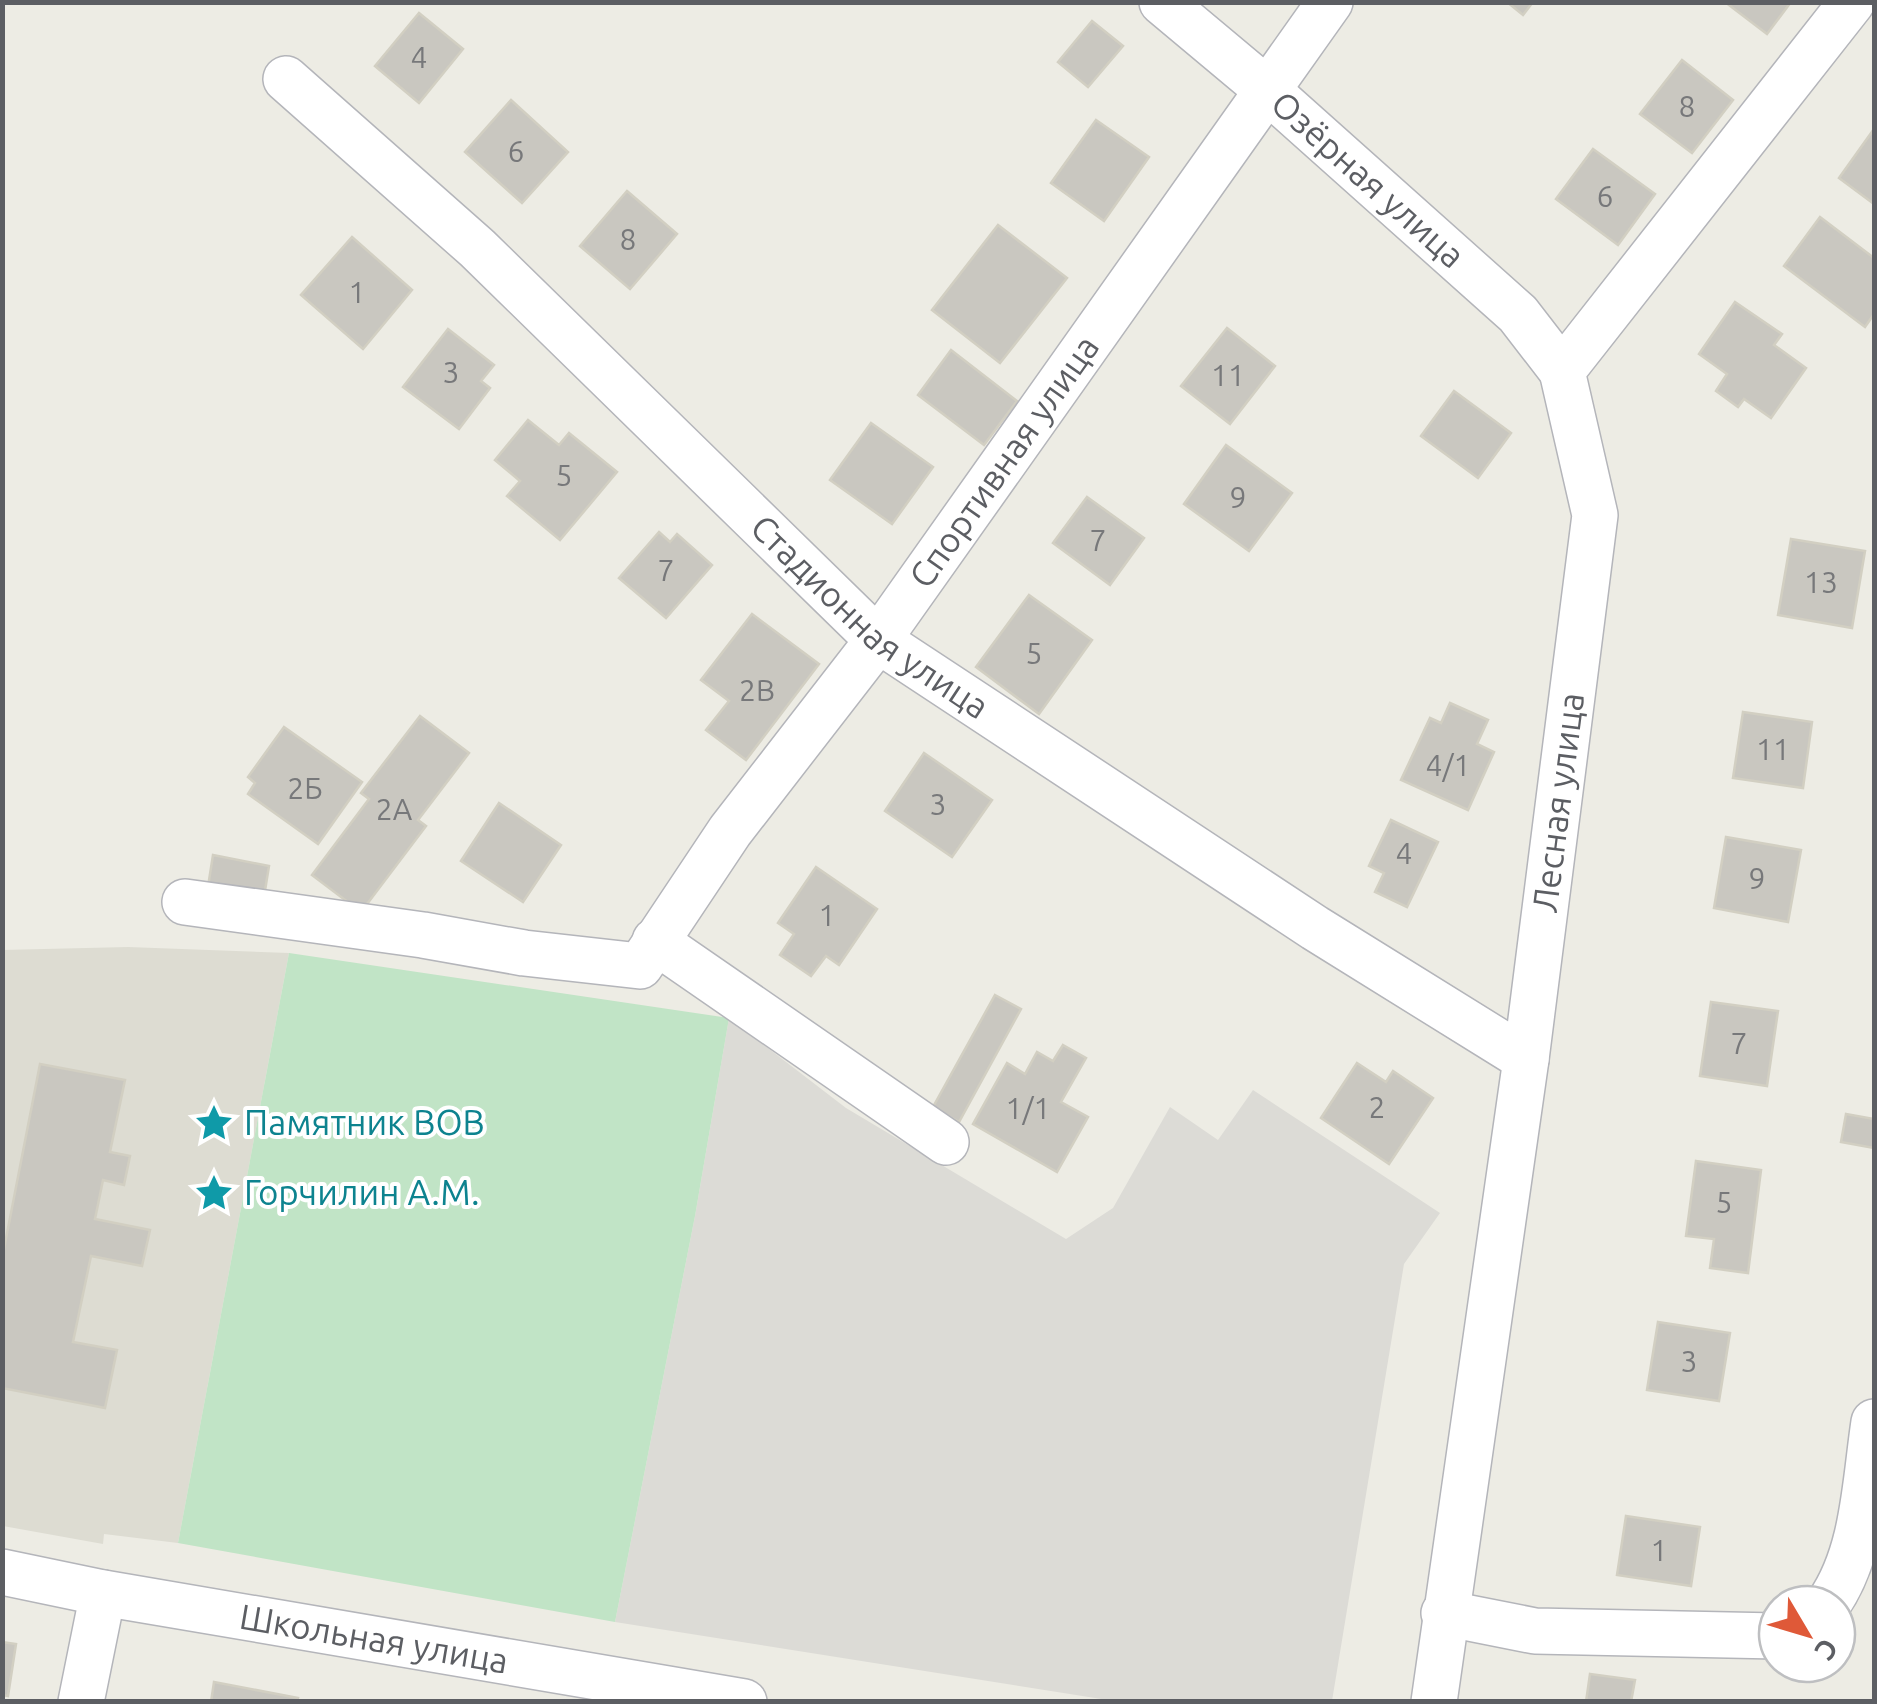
<svg xmlns="http://www.w3.org/2000/svg" width="1877" height="1704" viewBox="0 0 1877 1704" font-family="Ubuntu,sans-serif">
<style>
.industrial{fill:#dcdbd6}
.education{fill:#dddcd2}
.green{fill:#c1e4c6}
.building{fill:#c9c7c0;stroke:#d2cfc2;stroke-width:2.5}
.lines{fill:none;stroke-linecap:round;stroke-linejoin:round}
.minor-casing{stroke:#b4b5ba;stroke-width:48}
.minor{stroke:#fff;stroke-width:45}
.labels{text-anchor:middle;stroke-width:8;stroke-linejoin:round;paint-order:stroke}
.number-label{font-size:30px;fill:#77787a}
.street-label{font-size:35px;fill:#5c5e63;stroke:#fff}
.culture-label{font-size:35px;fill:#0d838f;stroke:#fff;text-anchor:start}
</style>
<rect width="100%" height="100%" fill="#edece4"/>
<path class="industrial" d="M729 1018 846 1108 1066 1239 1113 1208 1170 1107 1218 1140 1253 1090 1440 1213 1404 1264 1332 1701H1114L615 1622 695 1216Z"/>
<path class="education" d="M128 947 289 953 178 1543 104 1534 103 1544 3 1526 2 950Z"/>
<path class="green" d="M289 953 729 1018 695 1216 615 1622 178 1543Z"/>
<g class="building">
<path d="M1507 2H1533L1523 15Z"/>
<path d="M1725 2H1791L1767 34Z"/>
<path d="M419 13 463 49 419 103 375 66Z"/>
<path d="M1092 21 1123 46 1088 87 1058 62Z"/>
<path d="M1682 60 1733 100 1692 153 1640 114Z"/>
<path d="M511 100 568 152 522 203 465 152Z"/>
<path d="M1096 120 1149 157 1104 221 1051 183Z"/>
<path d="M1874 129V204L1839 178Z"/>
<path d="M1593 149 1655 194 1618 245 1556 199Z"/>
<path d="M627 191 677 234 630 289 580 246Z"/>
<path d="M1820 217 1874 258V314L1865 327 1784 266Z"/>
<path d="M998 225 1067 278 1000 363 932 310Z"/>
<path d="M352 237 412 290 363 349 301 295Z"/>
<path d="M1735 302 1782 334 1774 345 1806 368 1771 418 1744 399 1738 407 1716 391 1727 374 1699 354Z"/>
<path d="M1227 328 1275 366 1230 424 1181 386Z"/>
<path d="M448 329 494 365 481 381 490 388 459 429 403 387Z"/>
<path d="M951 350 1017 401 984 445 918 395Z"/>
<path d="M1454 391 1511 433 1478 478 1421 436Z"/>
<path d="M528 420 559 445 569 433 617 472 560 540 507 496 520 481 495 460Z"/>
<path d="M871 423 933 467 892 524 830 480Z"/>
<path d="M1226 445 1292 493 1249 551 1184 504Z"/>
<path d="M1087 497 1144 538 1110 585 1053 543Z"/>
<path d="M659 532 670 542 677 534 712 565 666 618 619 578Z"/>
<path d="M1791 539 1865 551 1852 628 1778 615Z"/>
<path d="M1029 595 1092 640 1039 714 976 667Z"/>
<path d="M752 614 819 664 746 760 706 730 729 701 701 680Z"/>
<path d="M1450 703 1488 720 1477 744 1494 752 1468 810 1401 780 1430 718 1441 723Z"/>
<path d="M1743 712 1812 722 1803 788 1733 778Z"/>
<path d="M420 716 469 753 418 820 426 826 361 912 312 875 369 799 361 793Z"/>
<path d="M284 727 362 782 318 844 248 794 255 783 248 777Z"/>
<path d="M924 753 992 800 952 857 885 811Z"/>
<path d="M499 803 561 845 523 902 461 861Z"/>
<path d="M1391 820 1438 842 1407 907 1375 892 1384 873 1369 866Z"/>
<path d="M1726 837 1801 850 1788 922 1714 908Z"/>
<path d="M213 855 269 866 263 903 207 893Z"/>
<path d="M816 867 877 909 839 965 826 956 811 976 780 955 794 934 778 923Z"/>
<path d="M995 995 1021 1009 959 1122 933 1107Z"/>
<path d="M1711 1002 1778 1011 1767 1086 1700 1076Z"/>
<path d="M1063 1045 1086 1058 1061 1102 1088 1117 1057 1172 973 1124 1007 1063 1025 1074 1037 1052 1053 1061Z"/>
<path d="M1357 1063 1386 1082 1393 1071 1433 1098 1389 1164 1321 1118Z"/>
<path d="M40 1064 125 1080 110 1152 130 1156 124 1185 103 1180 95 1219 150 1230 142 1266 91 1256 73 1342 117 1350 105 1408 2 1388V1259Z"/>
<path d="M1846 1114 1874 1119V1148L1841 1142Z"/>
<path d="M1696 1161 1761 1170 1748 1273 1710 1268 1714 1239 1686 1236Z"/>
<path d="M1658 1322 1730 1333 1719 1401 1647 1390Z"/>
<path d="M1626 1516 1700 1527 1691 1586 1617 1575Z"/>
<path d="M2 1642 16 1644 8 1696 2 1695Z"/>
<path d="M1590 1674 1635 1680 1631 1702H1586Z"/>
<path d="M214 1682 298 1698 297 1702H211Z"/>
</g>
<g class="lines">
<g class="minor-casing">
<g id="minor">
<path id="s1" d="M1162 2 1266 89 1518 314 1562 371"/>
<path id="s2" d="M286 79 477 248 878 640 1315 928 1526 1059"/>
<path id="s3" d="M185 902 423 935 524 953 640 966 730 831 878 640 1330 2"/>
<path d="M655 941 946 1142"/>
<path id="s4" d="M2 1572 103 1593 744 1702"/>
<path d="M1828 1604C1864 1553 1865 1482 1874 1422"/>
<path d="M1444 1613 1535 1631 1777 1636"/>
<path d="M81 1702 103 1593"/>
<path id="s5" d="M1434 1702 1526 1059 1595 515 1562 371 1852 2"/>
</g>
</g>
<use href="#minor" class="minor"/>
</g>
<defs>
<g id="sight-bare" transform="scale(3)"><path d="M0-6L1.8-2.2L6-1.7L2.9 1.2L3.7 5.4L0 3.3L-3.7 5.4L-2.9 1.2L-6-1.7L-1.8-2.2Z" fill="#0f9aa8" stroke="#fff" stroke-width="2.5" paint-order="stroke"/></g>
</defs>
<g fill-rule="evenodd">
<use href="#sight-bare" x="214" y="1123"/>
<use href="#sight-bare" x="214" y="1193"/>
</g>
<g class="labels">
<g class="number-label">
<text x="419" y="68">4</text>
<text x="1687" y="117">8</text>
<text x="516" y="162">6</text>
<text x="1605" y="207">6</text>
<text x="628" y="250">8</text>
<text x="357" y="303">1</text>
<text x="451" y="383">3</text>
<text x="1228" y="386">11</text>
<text x="564" y="486">5</text>
<text x="1238" y="508">9</text>
<text x="1098" y="551">7</text>
<text x="666" y="581">7</text>
<text x="1821" y="593">13</text>
<text x="1034" y="664">5</text>
<text x="757" y="701">2В</text>
<text x="1773" y="760">11</text>
<text x="1448" y="776">4/1</text>
<text x="305" y="799">2Б</text>
<text x="938" y="815">3</text>
<text x="394" y="820">2А</text>
<text x="1404" y="864">4</text>
<text x="1757" y="889">9</text>
<text x="827" y="926">1</text>
<text x="1739" y="1054">7</text>
<text x="1377" y="1118">2</text>
<text x="1028" y="1119">1/1</text>
<text x="1724" y="1213">5</text>
<text x="1689" y="1372">3</text>
<text x="1659" y="1561">1</text>
</g>
<g class="street-label">
<text dy="12" stroke="none"><textPath href="#s1" startOffset="272">Озёрная улица</textPath></text>
<text dy="12" stroke="none"><textPath href="#s3" startOffset="1082">Спортивная улица</textPath></text>
<text dy="12" stroke="none"><textPath href="#s2" startOffset="795">Стадионная улица</textPath></text>
<text dy="12" stroke="none"><textPath href="#s5" startOffset="908">Лесная улица</textPath></text>
<text dy="12" stroke="none"><textPath href="#s4" startOffset="378">Школьная улица</textPath></text>
</g>
<g class="culture-label">
<text x="244" y="1135">Памятник ВОВ</text>
<text x="244" y="1205">Горчилин А.М.</text>
</g>
</g>
<rect width="1877" height="1704" fill="none" stroke="#5c5e63" stroke-width="10"/>
<g transform="translate(1807 1634) rotate(128)"><circle r="48" fill="#ffffff" stroke="#bebfc1" stroke-width="2.5"/>
<path d="M0-8L18 38L0 25L-18 38Z" fill="#df5938"/>
<text y="-15" font-size="28" font-weight="bold" text-anchor="middle" fill="#5c5e63">С</text>
</g>
</svg>
